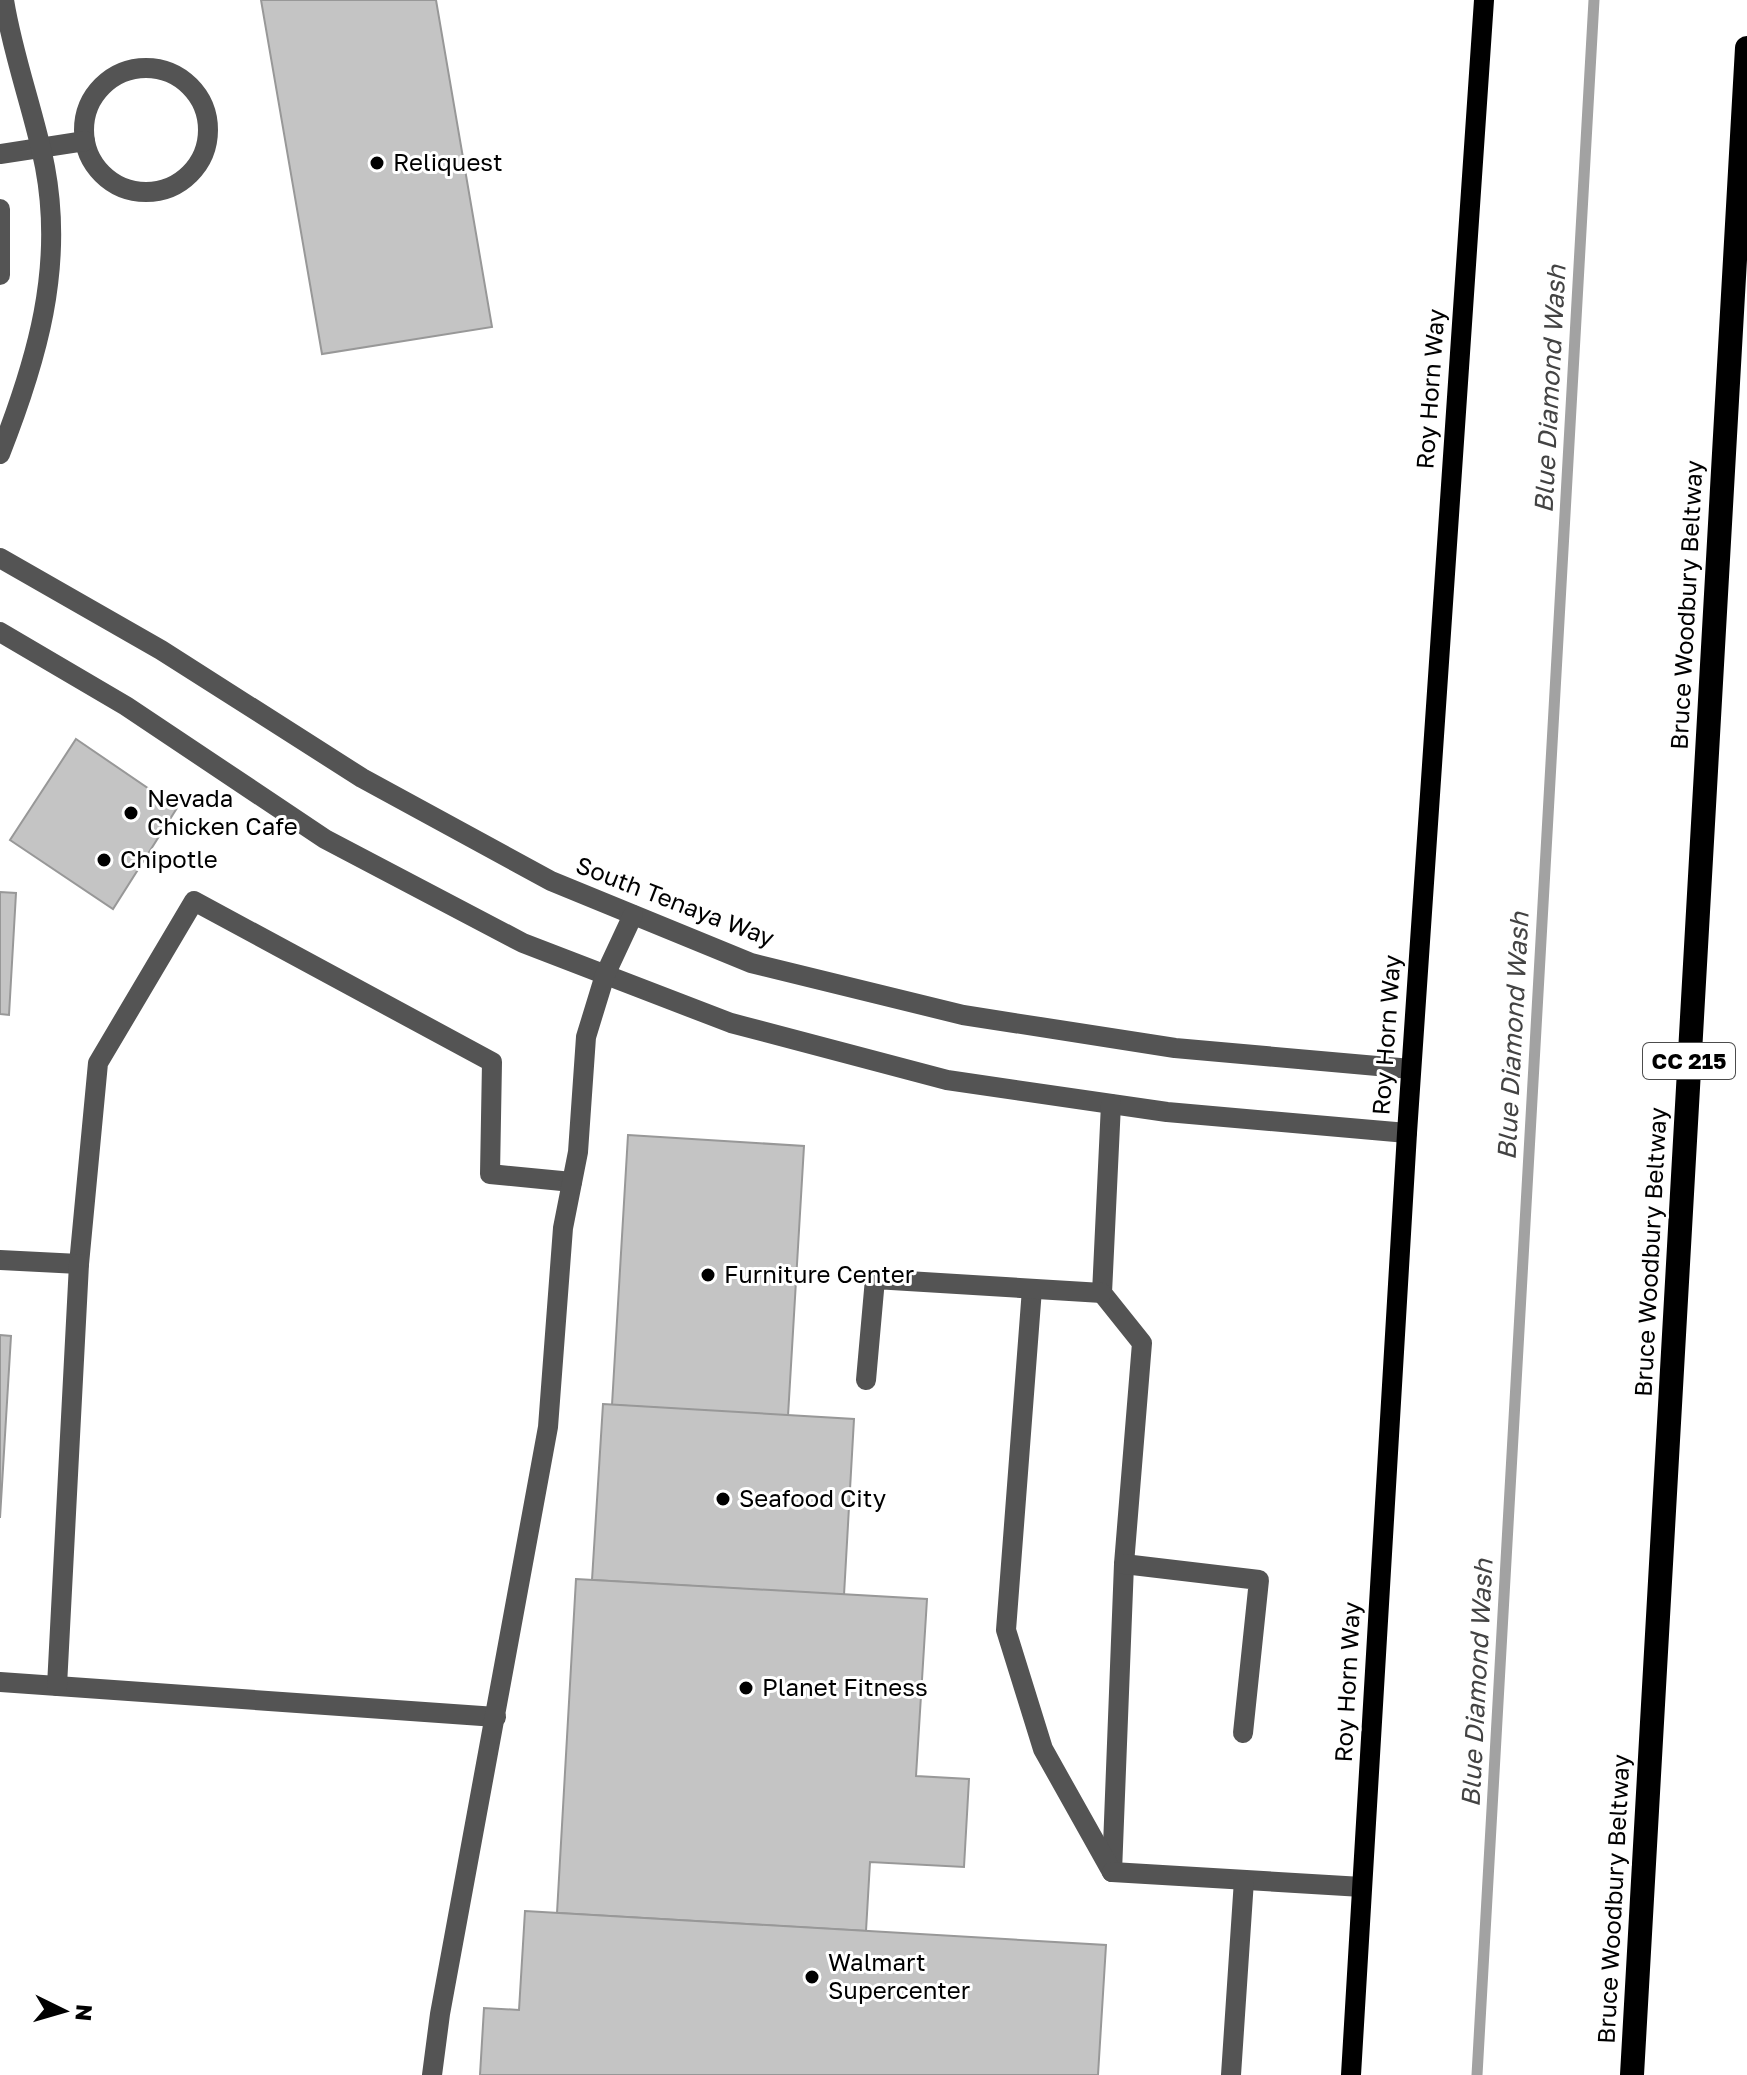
<svg xmlns="http://www.w3.org/2000/svg" width="1747" height="2075" viewBox="0 0 1747 2075" font-family="'Golos Text',sans-serif">
<style>
.lines{fill:none;stroke-linecap:round;stroke-linejoin:round}
.stream{stroke:#a2a2a2;stroke-width:11}
.building{fill:#c4c4c4;stroke:#989898;stroke-width:2}
.minor{stroke:#545454;stroke-width:20}
.major{stroke:#000;stroke-width:20}
.highway{stroke:#000;stroke-width:24}
.poi-dot{fill:#000;stroke:#fff;stroke-width:3}
.labels{text-anchor:middle;stroke-width:6;stroke-linejoin:round;paint-order:stroke}
.shield{fill:#fff;stroke:#4c4c4c;stroke-width:2}
.shield-label{font-size:22px;font-weight:bold;fill:#000}
.poi-label{font-size:24px;fill:#000;stroke:#fff;text-anchor:start}
.street-label{font-size:24px;fill:#000;stroke:#fff}
.water-label{font-size:26px;font-style:italic;fill:#434343;stroke:#fff}
</style>
<rect width="100%" height="100%" fill="#fff"/>
<g class="lines">
<path class="stream" d="M1477 2075 1594 0"/>
</g>
<g class="building">
<path d="M261 0H436L492 327 322 354Z"/>
<path d="M76 739 177 808 113 909 10 840Z"/>
<path d="M0 892 16 893 9 1015 0 1014Z"/>
<path d="M628 1135 804 1146 788 1416 612 1405Z"/>
<path d="M0 1335 11 1336 0 1518Z"/>
<path d="M603 1404 854 1419 844 1595 592 1580Z"/>
<path d="M576 1579 927 1599 916 1776 969 1779 964 1867 870 1862 866 1931 557 1913Z"/>
<path d="M525 1911 1106 1945 1098 2075H480L484 2008 519 2010Z"/>
</g>
<g class="lines">
<g class="minor">
<circle cx="146" cy="130" r="62"/>
<path d="M0 154 85 141"/>
<path d="M0 209V275"/>
<path d="M0 454C37 360 64 268 45 167 34 111 13 57 4 0"/>
<path d="M0 558 161 650 362 778 551 881 751 963 963 1015 1175 1048 1411 1069"/>
<path d="M0 632 126 706 325 839 523 943 731 1023 947 1080 1167 1112 1407 1133"/>
<path d="M1111 1104 1102 1293 1142 1343 1124 1564 1112 1872"/>
<path d="M0 1260 79 1264 98 1063 194 901 492 1062 490 1174 572 1182"/>
<path d="M1032 1289 1006 1630 1043 1749 1112 1872"/>
<path d="M866 1380 875 1279 1102 1293"/>
<path d="M1124 1564 1259 1580 1243 1733"/>
<path d="M0 1682 496 1717"/>
<path d="M57 1686 79 1264"/>
<path d="M1112 1872 1362 1887"/>
<path d="M432 2075 440 2014 548 1427 563 1228 578 1152 586 1037 605 975 633 915"/>
<path d="M1231 2075 1244 1880"/>
</g>
<path class="major" d="M1351 2075 1407 1133 1484 0"/>
<path class="highway" d="M1632 2075 1747 48"/>
</g>
<g class="poi-dot">
<circle cx="377" cy="163" r="8"/>
<circle cx="131" cy="813" r="8"/>
<circle cx="104" cy="860" r="8"/>
<circle cx="708" cy="1275" r="8"/>
<circle cx="723" cy="1499" r="8"/>
<circle cx="746" cy="1688" r="8"/>
<circle cx="812" cy="1977" r="8"/>
</g>
<g class="labels">
<rect class="shield" x="1643" y="1043" width="92" height="36" rx="6"/>
<g class="shield-label">
<text x="1689" y="1069">CC 215</text>
</g>
<g class="poi-label">
<text x="393" y="171">Reliquest</text>
<text x="147" y="807">Nevada<tspan x="147" dy="28">Chicken Cafe</tspan></text>
<text x="120" y="868">Chipotle</text>
<text x="724" y="1283">Furniture Center</text>
<text x="739" y="1507">Seafood City</text>
<text x="762" y="1696">Planet Fitness</text>
<text x="828" y="1971">Walmart<tspan x="828" dy="28">Supercenter</tspan></text>
</g>
<g class="street-label">
<text transform="translate(1431 389) rotate(-86)" y="8">Roy Horn Way</text>
<text transform="translate(1687 605) rotate(-87)" y="8">Bruce Woodbury Beltway</text>
<text transform="translate(675 902) rotate(21)" y="8">South Tenaya Way</text>
<text transform="translate(1387 1035) rotate(-86)" y="8">Roy Horn Way</text>
<text transform="translate(1651 1252) rotate(-87)" y="8">Bruce Woodbury Beltway</text>
<text transform="translate(1348 1682) rotate(-87)" y="8">Roy Horn Way</text>
<text transform="translate(1614 1899) rotate(-87)" y="8">Bruce Woodbury Beltway</text>
</g>
<g class="water-label">
<text transform="translate(1550 389) rotate(-87)" y="9">Blue Diamond Wash</text>
<text transform="translate(1513 1036) rotate(-87)" y="9">Blue Diamond Wash</text>
<text transform="translate(1477 1683) rotate(-87)" y="9">Blue Diamond Wash</text>
</g>
</g>
<g transform="translate(64 2011) rotate(95)" stroke="#ffffff" stroke-width="6" paint-order="stroke">
<path d="M0-6L14 30L0 20L-14 30Z" fill="#000000"/>
<text y="-12" font-size="22" font-weight="bold" text-anchor="middle" fill="#000000">N</text>
</g>
</svg>
